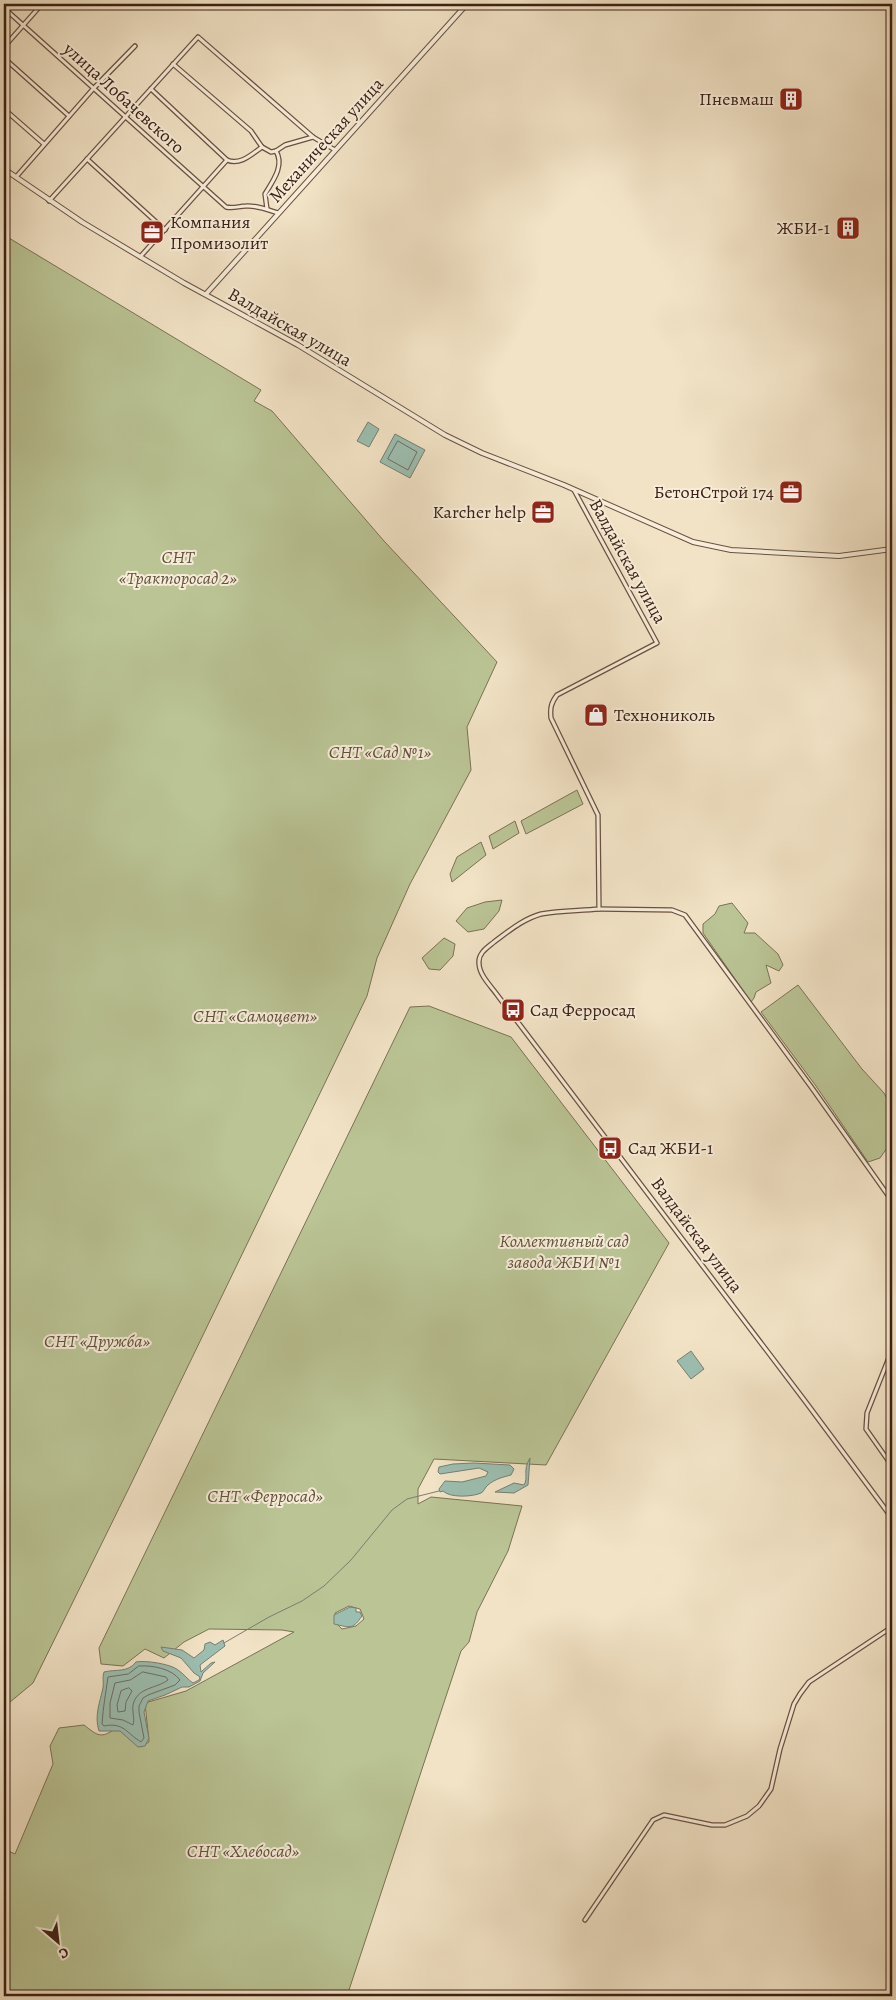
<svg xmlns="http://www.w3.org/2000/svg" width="896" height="2000" viewBox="0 0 896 2000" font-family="Alegreya,serif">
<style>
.green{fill:#bac495;stroke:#7b7254;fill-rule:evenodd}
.water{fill:#9cbeb0;stroke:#767f72}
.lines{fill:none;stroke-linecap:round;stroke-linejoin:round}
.shore{stroke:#6c6f62;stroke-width:1}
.stream{stroke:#767f72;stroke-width:1}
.minor-casing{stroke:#6a5140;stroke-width:5.5}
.tertiary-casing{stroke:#6a5140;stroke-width:6}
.minor{stroke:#f7edda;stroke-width:3}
.tertiary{stroke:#f7edda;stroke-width:4}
.labels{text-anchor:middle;stroke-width:4;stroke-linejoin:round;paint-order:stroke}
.street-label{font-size:18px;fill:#3c2014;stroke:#f7edda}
.poi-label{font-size:18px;fill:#3c2014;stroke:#f7edda;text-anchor:end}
.park-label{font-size:18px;font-style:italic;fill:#62513b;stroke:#f7edda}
</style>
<rect width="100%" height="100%" fill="#f2e3c6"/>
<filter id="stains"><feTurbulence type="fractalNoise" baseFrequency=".004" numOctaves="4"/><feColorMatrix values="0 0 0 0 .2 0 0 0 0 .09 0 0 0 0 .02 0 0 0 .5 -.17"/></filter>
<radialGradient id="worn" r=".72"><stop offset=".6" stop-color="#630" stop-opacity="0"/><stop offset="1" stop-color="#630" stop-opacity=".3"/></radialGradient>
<g class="green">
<path d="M4 235 261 390 254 401 272 411 384 541 497 662 467 727 471 770 410 884 377 958 367 996 130 1486 33 1683 4 1707Z"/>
<path d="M577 790 583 804 526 834 521 821Z"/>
<path d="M515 821 519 833 493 849 489 836Z"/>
<path d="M481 842 486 855 452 882 450 874 457 857Z"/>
<path d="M502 900 499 911 484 929 468 932 456 921 467 908 485 902Z"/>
<path d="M732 903 748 923 744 933H755L778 954 783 965 779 971 766 965 771 983 756 992 754 998 751 1002 703 933V924L715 914 719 906Z"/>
<path d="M444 938 455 944 453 956 440 970 429 969 422 958Z"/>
<path d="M798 985 862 1069 884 1093 892 1108V1141L880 1158 868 1162 816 1086 761 1012Z"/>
<path d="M429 1006 511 1037 669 1243 546 1465 434 1459 418 1489V1504L431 1497 522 1506 508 1551 477 1612 469 1642 461 1651 347 1996H4V1852L6 1850 15 1854 53 1764 50 1746 59 1728 84 1725C98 1736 101 1739 116 1728L141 1747 149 1742 145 1703 186 1691 294 1632 282 1630 209 1629 184 1642 164 1658 145 1649 123 1666 101 1664 99 1648 410 1007ZM349 1606 360 1609 364 1619 356 1626 342 1629 336 1623 335 1613Z"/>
</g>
<g class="water">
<path d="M368 422 379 429 369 447 357 441Z"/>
<path d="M395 434 425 450 410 478 380 462Z"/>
<path d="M691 1351 704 1369 691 1379 677 1361Z"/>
<path d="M530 1458 528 1485 514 1493 495 1492 514 1483 524 1485C529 1477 522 1471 530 1458Z"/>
<path d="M474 1463 510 1465 514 1469 511 1475C503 1477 495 1479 488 1485 485 1487 484 1492 481 1493 472 1497 450 1498 443 1491L440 1492 439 1489 445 1481 462 1482 486 1476 488 1472 479 1468 440 1474 438 1472 439 1467 453 1464Z"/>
<path d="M350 1607 356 1608V1612H360L362 1616C353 1629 351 1628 334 1624V1615Z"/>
<path d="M223 1640 225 1646 200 1665 201 1672 211 1663 215 1662 203 1673 200 1681 189 1687H182L165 1695 148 1701 144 1712 149 1738 145 1746 138 1747 120 1731H99C94 1716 100 1702 103 1688 104 1682 102 1677 104 1672 115 1669 128 1673 136 1662 145 1660 171 1664 178 1670 184 1674 188 1680 193 1683L199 1680 200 1677 194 1673 181 1658 163 1651 161 1647 182 1650 194 1658 204 1650 205 1644 210 1642 215 1645Z"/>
</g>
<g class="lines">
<g class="shore">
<path d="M398 441 417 452 408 470 388 459Z"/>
<path d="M139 1666C153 1665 172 1669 180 1680L175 1685 148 1695 143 1698 139 1706V1712L144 1738 141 1742C126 1733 124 1722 104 1726L102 1724C103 1707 106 1692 108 1677L128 1674Z"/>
<path d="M143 1672 166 1677 168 1680C156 1689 137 1687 133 1705 132 1712 135 1719 133 1725L123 1720 110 1718V1703L115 1683 130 1680Z"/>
<path d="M129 1688 132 1691 126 1702 125 1711 118 1712 117 1705 121 1691Z"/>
</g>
<path class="stream" d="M224 1643 269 1617 302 1601 324 1586 351 1560 392 1510 407 1499 439 1491"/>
<g class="minor-casing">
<g id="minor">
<path d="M4 8 226 207C233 209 239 206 246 206 257 205 268 210 278 213"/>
<path d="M4 47 42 4"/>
<path d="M4 58 69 116"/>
<path d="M173 64 251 131 262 147 271 152 276 151"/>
<path d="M151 89 227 160"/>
<path d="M4 109 44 144"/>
<path d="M276 151 285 145 313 137"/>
<path d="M87 159 165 230"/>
<path d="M16 177 93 89 135 46"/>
<path d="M49 201 198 37 313 137 335 150"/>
<path d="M267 209 265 194C272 182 285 166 276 151"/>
<path d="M140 257 227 160C240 166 252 154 262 147"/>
<path d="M574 490 657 643 557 695C551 703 550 708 551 718L598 815 599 909C580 911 560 910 541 914 523 919 509 931 494 942 488 947 478 953 479 963 479 975 491 986 498 996L805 1401 892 1518"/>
<path d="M599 909 672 910 685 915 812 1088 892 1201"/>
<path d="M892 1350 867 1413 866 1429 892 1466"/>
<path d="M585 1920 653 1820 664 1815 712 1825H725L747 1816 759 1806 771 1789 780 1749 794 1704 800 1694 809 1682 892 1627"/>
</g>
</g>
<g class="tertiary-casing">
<g id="tertiary">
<path d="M4 169 82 222 184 283 298 345 445 435 482 453 564 485 693 542 731 550 839 556 892 549"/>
<path d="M206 294 467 4"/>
</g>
</g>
<use href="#minor" class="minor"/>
<use href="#tertiary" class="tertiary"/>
</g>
<defs>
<g id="building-square" transform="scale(1.25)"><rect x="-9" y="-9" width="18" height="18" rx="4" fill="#8f2418" stroke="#f7edda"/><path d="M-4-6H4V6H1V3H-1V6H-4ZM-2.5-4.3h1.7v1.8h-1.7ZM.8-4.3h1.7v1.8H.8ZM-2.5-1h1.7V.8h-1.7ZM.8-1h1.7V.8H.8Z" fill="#fff"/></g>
<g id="office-square" transform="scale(1.25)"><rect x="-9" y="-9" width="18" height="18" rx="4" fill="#8f2418" stroke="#f7edda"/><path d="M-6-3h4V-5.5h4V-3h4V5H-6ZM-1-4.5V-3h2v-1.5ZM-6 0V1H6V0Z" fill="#fff"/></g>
<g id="shop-square" transform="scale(1.25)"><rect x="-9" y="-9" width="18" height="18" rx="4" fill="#8f2418" stroke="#f7edda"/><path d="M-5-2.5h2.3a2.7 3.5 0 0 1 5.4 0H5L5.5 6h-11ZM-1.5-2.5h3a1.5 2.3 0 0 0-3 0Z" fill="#fff"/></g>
<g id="bus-square" transform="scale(1.25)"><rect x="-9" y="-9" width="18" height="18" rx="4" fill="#8f2418" stroke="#f7edda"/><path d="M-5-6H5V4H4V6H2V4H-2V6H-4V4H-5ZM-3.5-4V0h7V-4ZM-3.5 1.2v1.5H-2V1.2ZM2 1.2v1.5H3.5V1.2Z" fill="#fff"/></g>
</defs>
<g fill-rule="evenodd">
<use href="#building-square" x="791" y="99"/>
<use href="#building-square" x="848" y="228"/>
<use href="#office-square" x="152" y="232"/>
<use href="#office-square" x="791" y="492"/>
<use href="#office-square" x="543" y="512"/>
<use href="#shop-square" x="596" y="715"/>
<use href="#bus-square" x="513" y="1010"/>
<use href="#bus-square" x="610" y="1148"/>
</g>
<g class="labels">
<g class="street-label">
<text transform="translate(124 98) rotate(42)" y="6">улица Лобачевского</text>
<text transform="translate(326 140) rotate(-48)" y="6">Механическая улица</text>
<text transform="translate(290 327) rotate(30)" y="6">Валдайская улица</text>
<text transform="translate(628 561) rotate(61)" y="6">Валдайская улица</text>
<text transform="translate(697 1235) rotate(53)" y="6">Валдайская улица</text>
</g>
<g class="poi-label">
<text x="774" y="105">Пневмаш</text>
<text x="170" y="228" text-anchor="start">Компания<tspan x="170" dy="21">Промизолит</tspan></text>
<text x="830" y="234">ЖБИ-1</text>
<text x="774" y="498">БетонСтрой 174</text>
<text x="526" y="518">Karcher help</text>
<text x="614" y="721" text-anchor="start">Технониколь</text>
<text x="530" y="1016" text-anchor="start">Сад Ферросад</text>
<text x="628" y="1154" text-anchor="start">Сад ЖБИ-1</text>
</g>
<g class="park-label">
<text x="178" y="563">СНТ<tspan x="178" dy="21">«Тракторосад 2»</tspan></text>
<text x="380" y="758">СНТ «Сад №1»</text>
<text x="255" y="1022">СНТ «Самоцвет»</text>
<text x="564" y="1247">Коллективный сад<tspan x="564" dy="21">завода ЖБИ №1</tspan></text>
<text x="97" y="1347">СНТ «Дружба»</text>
<text x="265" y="1502">СНТ «Ферросад»</text>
<text x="243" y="1857">СНТ «Хлебосад»</text>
</g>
</g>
<rect width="896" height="2000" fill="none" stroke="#f2e3c6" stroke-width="20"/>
<rect x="5" y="5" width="886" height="1990" fill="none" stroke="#3c2014" stroke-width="2.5"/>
<rect x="10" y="10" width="876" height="1980" fill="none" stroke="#3c2014"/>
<g transform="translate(58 1942) rotate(152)" stroke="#f7edda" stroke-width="4" paint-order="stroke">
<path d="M0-4L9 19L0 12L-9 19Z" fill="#3c2014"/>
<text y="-8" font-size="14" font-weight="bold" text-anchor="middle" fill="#3c2014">С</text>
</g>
<rect width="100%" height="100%" filter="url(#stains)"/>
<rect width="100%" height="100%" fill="url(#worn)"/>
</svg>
